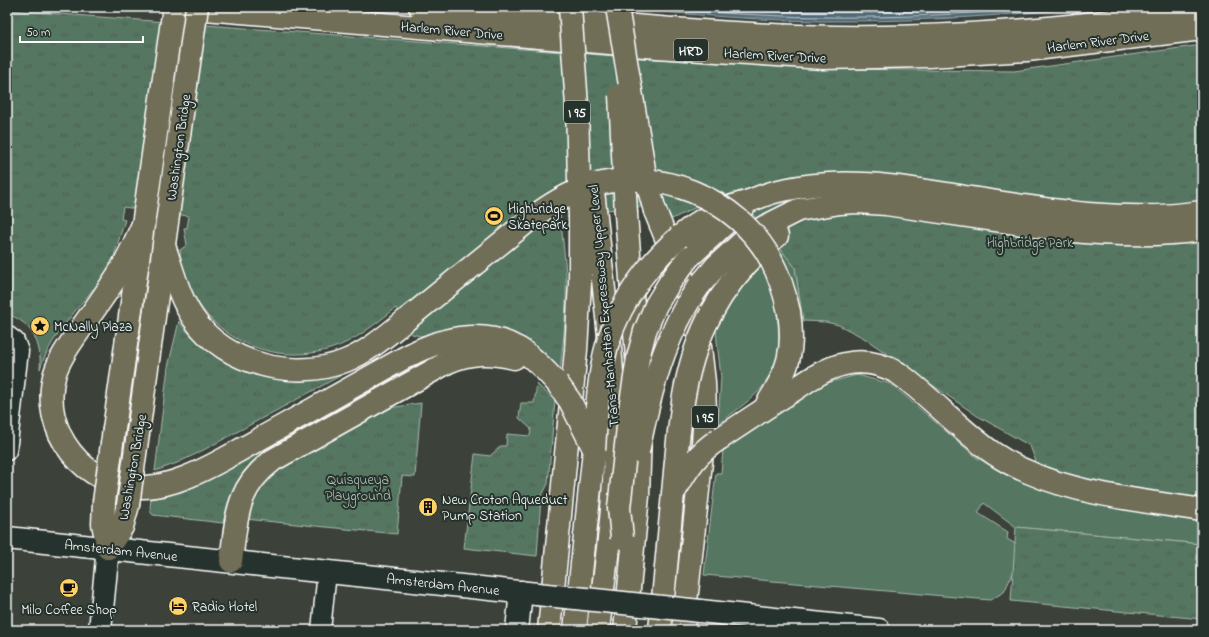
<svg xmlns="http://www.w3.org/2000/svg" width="1209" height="637" viewBox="0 0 1209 637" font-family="'Indie Flower',sans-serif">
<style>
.grass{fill:#547660;stroke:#aabab0}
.park{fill:url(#park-tufts);stroke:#aabab0}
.water{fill:url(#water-rules);stroke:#97a6ad}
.pier{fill:#3c423a}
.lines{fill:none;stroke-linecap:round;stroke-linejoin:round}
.shore{stroke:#b9c4c8;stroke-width:1}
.minor-casing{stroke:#fff;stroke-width:21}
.tertiary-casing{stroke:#fff;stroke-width:25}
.secondary-casing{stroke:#fff;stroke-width:25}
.primary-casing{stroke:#fff;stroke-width:25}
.motorway-casing{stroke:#fff;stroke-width:25}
.minor{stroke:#26332d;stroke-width:18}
.tertiary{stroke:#26332d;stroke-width:22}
.secondary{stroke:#26332d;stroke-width:22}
.primary{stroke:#716e59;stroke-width:22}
.motorway{stroke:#716e59;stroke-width:22}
.secondary-bridge-casing{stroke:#fff;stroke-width:25;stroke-linecap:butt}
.primary-bridge-casing{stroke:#fff;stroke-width:25;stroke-linecap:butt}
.motorway-bridge-casing{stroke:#fff;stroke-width:25;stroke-linecap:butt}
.secondary-bridge{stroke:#26332d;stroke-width:22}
.primary-bridge{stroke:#716e59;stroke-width:22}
.motorway-bridge{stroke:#716e59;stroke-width:22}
.labels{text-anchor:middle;stroke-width:4;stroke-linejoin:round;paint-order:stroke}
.shield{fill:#26332d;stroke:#bec2c0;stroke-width:1}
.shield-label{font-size:13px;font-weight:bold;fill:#fff}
.street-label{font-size:14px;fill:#fff;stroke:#26332d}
.poi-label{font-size:14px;fill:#fff;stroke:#26332d;text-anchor:start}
.park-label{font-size:14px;fill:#b2c1b7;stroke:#26332d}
</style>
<defs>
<pattern id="park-tufts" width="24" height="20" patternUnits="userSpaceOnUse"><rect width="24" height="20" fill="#547660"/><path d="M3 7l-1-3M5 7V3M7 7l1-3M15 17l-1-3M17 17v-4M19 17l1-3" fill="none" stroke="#4f5d54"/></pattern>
<pattern id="water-rules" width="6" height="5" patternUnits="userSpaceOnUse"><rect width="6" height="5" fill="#516b76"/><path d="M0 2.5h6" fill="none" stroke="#6b818b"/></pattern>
</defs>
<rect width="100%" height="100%" fill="#3c423a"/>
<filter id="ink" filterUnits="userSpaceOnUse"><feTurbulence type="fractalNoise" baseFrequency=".025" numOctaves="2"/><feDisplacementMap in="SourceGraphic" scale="8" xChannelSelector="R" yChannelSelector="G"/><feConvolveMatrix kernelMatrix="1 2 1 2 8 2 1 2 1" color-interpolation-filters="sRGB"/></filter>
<g filter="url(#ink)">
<g class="grass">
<path d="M780 248 795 267 802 310 777 314C785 377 765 389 718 424L721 377 717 342 716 328 721 318 741 285 767 259Z"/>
<path d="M857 375 891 384 977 458 1031 485 1202 520V544L1016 527 984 503 978 513 1008 532 1007 539 1019 546 1021 556 1004 592 990 600 704 575 716 473H721L723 450 794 400 823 384Z"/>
</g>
<g class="park">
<path d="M7 10 641 58 824 69 1014 71 1202 45V502L1118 490 1039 469 1030 446 976 415 864 338 839 325 826 322 803 321 795 267 735 192 705 203 672 219 664 205 560 214C562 234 565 255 566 276 567 307 564 338 560 369L544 355 447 331 420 336 412 334 409 331 412 328 396 308C375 324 356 341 330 349 259 370 186 324 180 250L187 245 184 228H187L189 216 123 207 121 219 125 220 124 223 107 279 98 291 93 289C74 313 49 340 40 369 42 344 32 322 7 314Z"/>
<path d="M179 321C207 359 252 383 300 380 307 380 314 377 321 375 335 372 348 368 362 364L198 453 177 463 155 471 168 367Z"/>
<path d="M537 384 555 401 548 484 541 497 537 556 464 548 475 454 490 456 501 446H506L507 434 530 436 531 429 519 418 521 403H534Z"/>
<path d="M421 403 415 477 402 476 397 534 245 519 251 500 267 478 280 469 390 408Z"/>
<path d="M265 450 266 451C239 470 230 491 223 523L153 515C148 511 151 504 151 498 192 489 228 469 265 450Z"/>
<path d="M1016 527 1202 544V619L1011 601Z"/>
</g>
<path class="water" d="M605 7H1091C1010 15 930 21 849 21 768 22 686 14 605 7Z"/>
<path class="pier" d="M603 7H644V12L605 9Z"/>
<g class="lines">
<g class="shore">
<path d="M651 7C688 10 724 14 760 15 857 20 953 16 1049 7"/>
<path d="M716 7C731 8 746 10 762 11 839 13 916 13 993 7"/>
</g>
<g class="minor-casing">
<g id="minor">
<path d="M7 335 15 341 19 351 7 451"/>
<path d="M321 630 327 572"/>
</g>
</g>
<g class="tertiary-casing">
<path id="tertiary" d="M100 630 108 548"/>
</g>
<g class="secondary-casing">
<g id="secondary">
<path d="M7 538 537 594"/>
<path d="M700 611 879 630"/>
<path d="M517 630 521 592"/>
</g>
</g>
<g class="primary-casing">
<g id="primary">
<path d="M114 429 174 7"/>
<path d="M138 433 186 85"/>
<path d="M104 502 103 524 108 548"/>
<path d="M108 548 122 527 128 505"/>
</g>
</g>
<g class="motorway-casing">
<g id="motorway">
<path d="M180 7 657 47 823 58 929 56 1027 50 1202 29"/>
<path d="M420 7C559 18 698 35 837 37 914 38 992 34 1069 26 1113 21 1158 15 1202 10"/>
<path d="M655 211 683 279 691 307 699 338 704 382 705 412 703 444 683 630"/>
<path d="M626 214 637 358"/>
<path d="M596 217C604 293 615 369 615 446 615 507 605 569 598 630"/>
<path d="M144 222C136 240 128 259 117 276 105 295 92 313 79 331 70 344 60 357 55 373 38 430 85 490 145 487 172 486 200 472 224 459L404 358C438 339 481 327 518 348 533 357 545 370 557 383"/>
<path d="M679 237C691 227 703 218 717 212 727 207 738 205 749 201 760 197 771 192 783 190 844 176 904 187 965 197 1044 209 1122 224 1202 212"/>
<path d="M164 246C173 271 179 298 194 319 225 365 296 381 345 361 368 352 387 335 406 320"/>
<path d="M688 258 744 206"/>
<path d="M699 286 717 265 740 244 764 227 798 210 840 203 857 202 886 204 1064 230C1111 235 1156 237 1202 230"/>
<path d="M711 314C727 284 750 257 777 236"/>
<path d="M767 404C788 371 795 351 789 312"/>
<path d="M719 439C743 423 767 407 791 392 807 381 825 368 845 364 863 360 882 364 898 373 931 397 959 429 993 453 1052 493 1133 499 1202 510"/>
<path d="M231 561C237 518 235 489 273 460L448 362C471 352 491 352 514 358"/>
<path d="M549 630 576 350 580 283V218"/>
<path d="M575 630 594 450"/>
<path d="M625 630 638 496 640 432"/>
<path d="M660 630 673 493"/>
</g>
</g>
<use href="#minor" class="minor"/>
<use href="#tertiary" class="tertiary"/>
<use href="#secondary" class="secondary"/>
<use href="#primary" class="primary"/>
<use href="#motorway" class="motorway"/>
<g class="secondary-bridge-casing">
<path id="secondary-bridge" d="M537 594 700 611"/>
</g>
<g class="primary-bridge-casing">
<g id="primary-bridge">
<path d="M186 85 197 7"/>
<path d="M104 502 114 429"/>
<path d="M128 505 138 433"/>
</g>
</g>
<g class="motorway-bridge-casing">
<g id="motorway-bridge">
<path d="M570 7 577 106 580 218"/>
<path d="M617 7 645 175 655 211"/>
<path d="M620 95 626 214"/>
<path d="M592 183 596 217"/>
<path d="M406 320 528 221C546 207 566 194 588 187 656 164 738 198 771 260 780 277 785 294 789 312"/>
<path d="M557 383 570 401 594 449"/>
<path d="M594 450C596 421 597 391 603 362 612 314 642 269 679 237"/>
<path d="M638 452C649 395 665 333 699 286"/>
<path d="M676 489C689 466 697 454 719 439"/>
<path d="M673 493C679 432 681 369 711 314"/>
<path d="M622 538 619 508 630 409 638 358 645 331 656 305 670 282 688 258"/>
</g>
</g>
<use href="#secondary-bridge" class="secondary-bridge"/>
<use href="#primary-bridge" class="primary-bridge"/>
<use href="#motorway-bridge" class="motorway-bridge"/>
</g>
</g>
<defs>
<g id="stadium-disc" transform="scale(1)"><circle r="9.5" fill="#ffd166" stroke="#26332d"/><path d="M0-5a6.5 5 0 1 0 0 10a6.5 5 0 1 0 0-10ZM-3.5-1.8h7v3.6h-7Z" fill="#111"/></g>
<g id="sight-disc" transform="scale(1)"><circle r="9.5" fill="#ffd166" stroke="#26332d"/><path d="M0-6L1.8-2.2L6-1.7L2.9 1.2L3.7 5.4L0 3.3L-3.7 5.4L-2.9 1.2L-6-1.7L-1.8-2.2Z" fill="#111"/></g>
<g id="building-disc" transform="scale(1)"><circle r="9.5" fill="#ffd166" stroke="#26332d"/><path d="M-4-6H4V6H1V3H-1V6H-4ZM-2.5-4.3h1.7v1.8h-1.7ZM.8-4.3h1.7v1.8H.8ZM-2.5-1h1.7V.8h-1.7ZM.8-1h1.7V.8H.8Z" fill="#111"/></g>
<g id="cafe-disc" transform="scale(1)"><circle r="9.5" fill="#ffd166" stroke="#26332d"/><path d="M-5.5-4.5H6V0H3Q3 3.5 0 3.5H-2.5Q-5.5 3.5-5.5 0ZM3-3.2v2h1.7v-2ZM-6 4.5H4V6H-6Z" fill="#111"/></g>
<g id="hotel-disc" transform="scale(1)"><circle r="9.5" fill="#ffd166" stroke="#26332d"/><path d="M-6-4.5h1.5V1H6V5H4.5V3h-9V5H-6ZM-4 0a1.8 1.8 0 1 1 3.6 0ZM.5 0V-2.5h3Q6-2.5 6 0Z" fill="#111"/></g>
</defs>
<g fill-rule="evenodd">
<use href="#stadium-disc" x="494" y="216"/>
<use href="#sight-disc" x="40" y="326"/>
<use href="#building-disc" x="428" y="507"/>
<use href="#cafe-disc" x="69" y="588"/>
<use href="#hotel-disc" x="178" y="606"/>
</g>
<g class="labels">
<g class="shield">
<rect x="674" y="39" width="34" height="22" rx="3"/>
<rect x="564" y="101" width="26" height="22" rx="3"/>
<rect x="692" y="406" width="26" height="22" rx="3"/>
</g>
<g class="shield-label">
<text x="691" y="55">HRD</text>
<text x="577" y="117">I 95</text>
<text x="705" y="422">I 95</text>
</g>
<g class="street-label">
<text transform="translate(452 30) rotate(5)" y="5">Harlem River Drive</text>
<text transform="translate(1098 41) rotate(-7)" y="5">Harlem River Drive</text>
<text transform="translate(775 55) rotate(3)" y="5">Harlem River Drive</text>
<text transform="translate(178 147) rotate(-82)" y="5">Washington Bridge</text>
<text transform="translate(603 306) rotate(-95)" y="5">Trans-Manhattan Expressway Upper Level</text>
<text transform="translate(132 467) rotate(-80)" y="5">Washington Bridge</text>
<text transform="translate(121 550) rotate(6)" y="5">Amsterdam Avenue</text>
<text transform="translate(443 584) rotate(6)" y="5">Amsterdam Avenue</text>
</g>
<g class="poi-label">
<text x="508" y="213">Highbridge<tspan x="508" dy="16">Skatepark</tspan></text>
<text x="54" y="331">McNally Plaza</text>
<text x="442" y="504">New Croton Aqueduct<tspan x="442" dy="16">Pump Station</tspan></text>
<text x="192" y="611">Radio Hotel</text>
<text x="69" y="614" text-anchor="middle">Milo Coffee Shop</text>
</g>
<g class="park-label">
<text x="1030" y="247">Highbridge Park</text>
<text x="358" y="484">Quisqueya<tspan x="358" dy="16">Playground</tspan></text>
</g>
</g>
<rect width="1209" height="637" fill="none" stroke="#26332d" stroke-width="24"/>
<rect x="12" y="12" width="1185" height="613" fill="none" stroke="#fff" stroke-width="1.5" filter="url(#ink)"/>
<path d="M20 36v6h123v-6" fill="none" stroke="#ffffff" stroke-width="2"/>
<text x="26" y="36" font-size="12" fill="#ffffff" stroke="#26332d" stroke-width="3" paint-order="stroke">50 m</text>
</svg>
